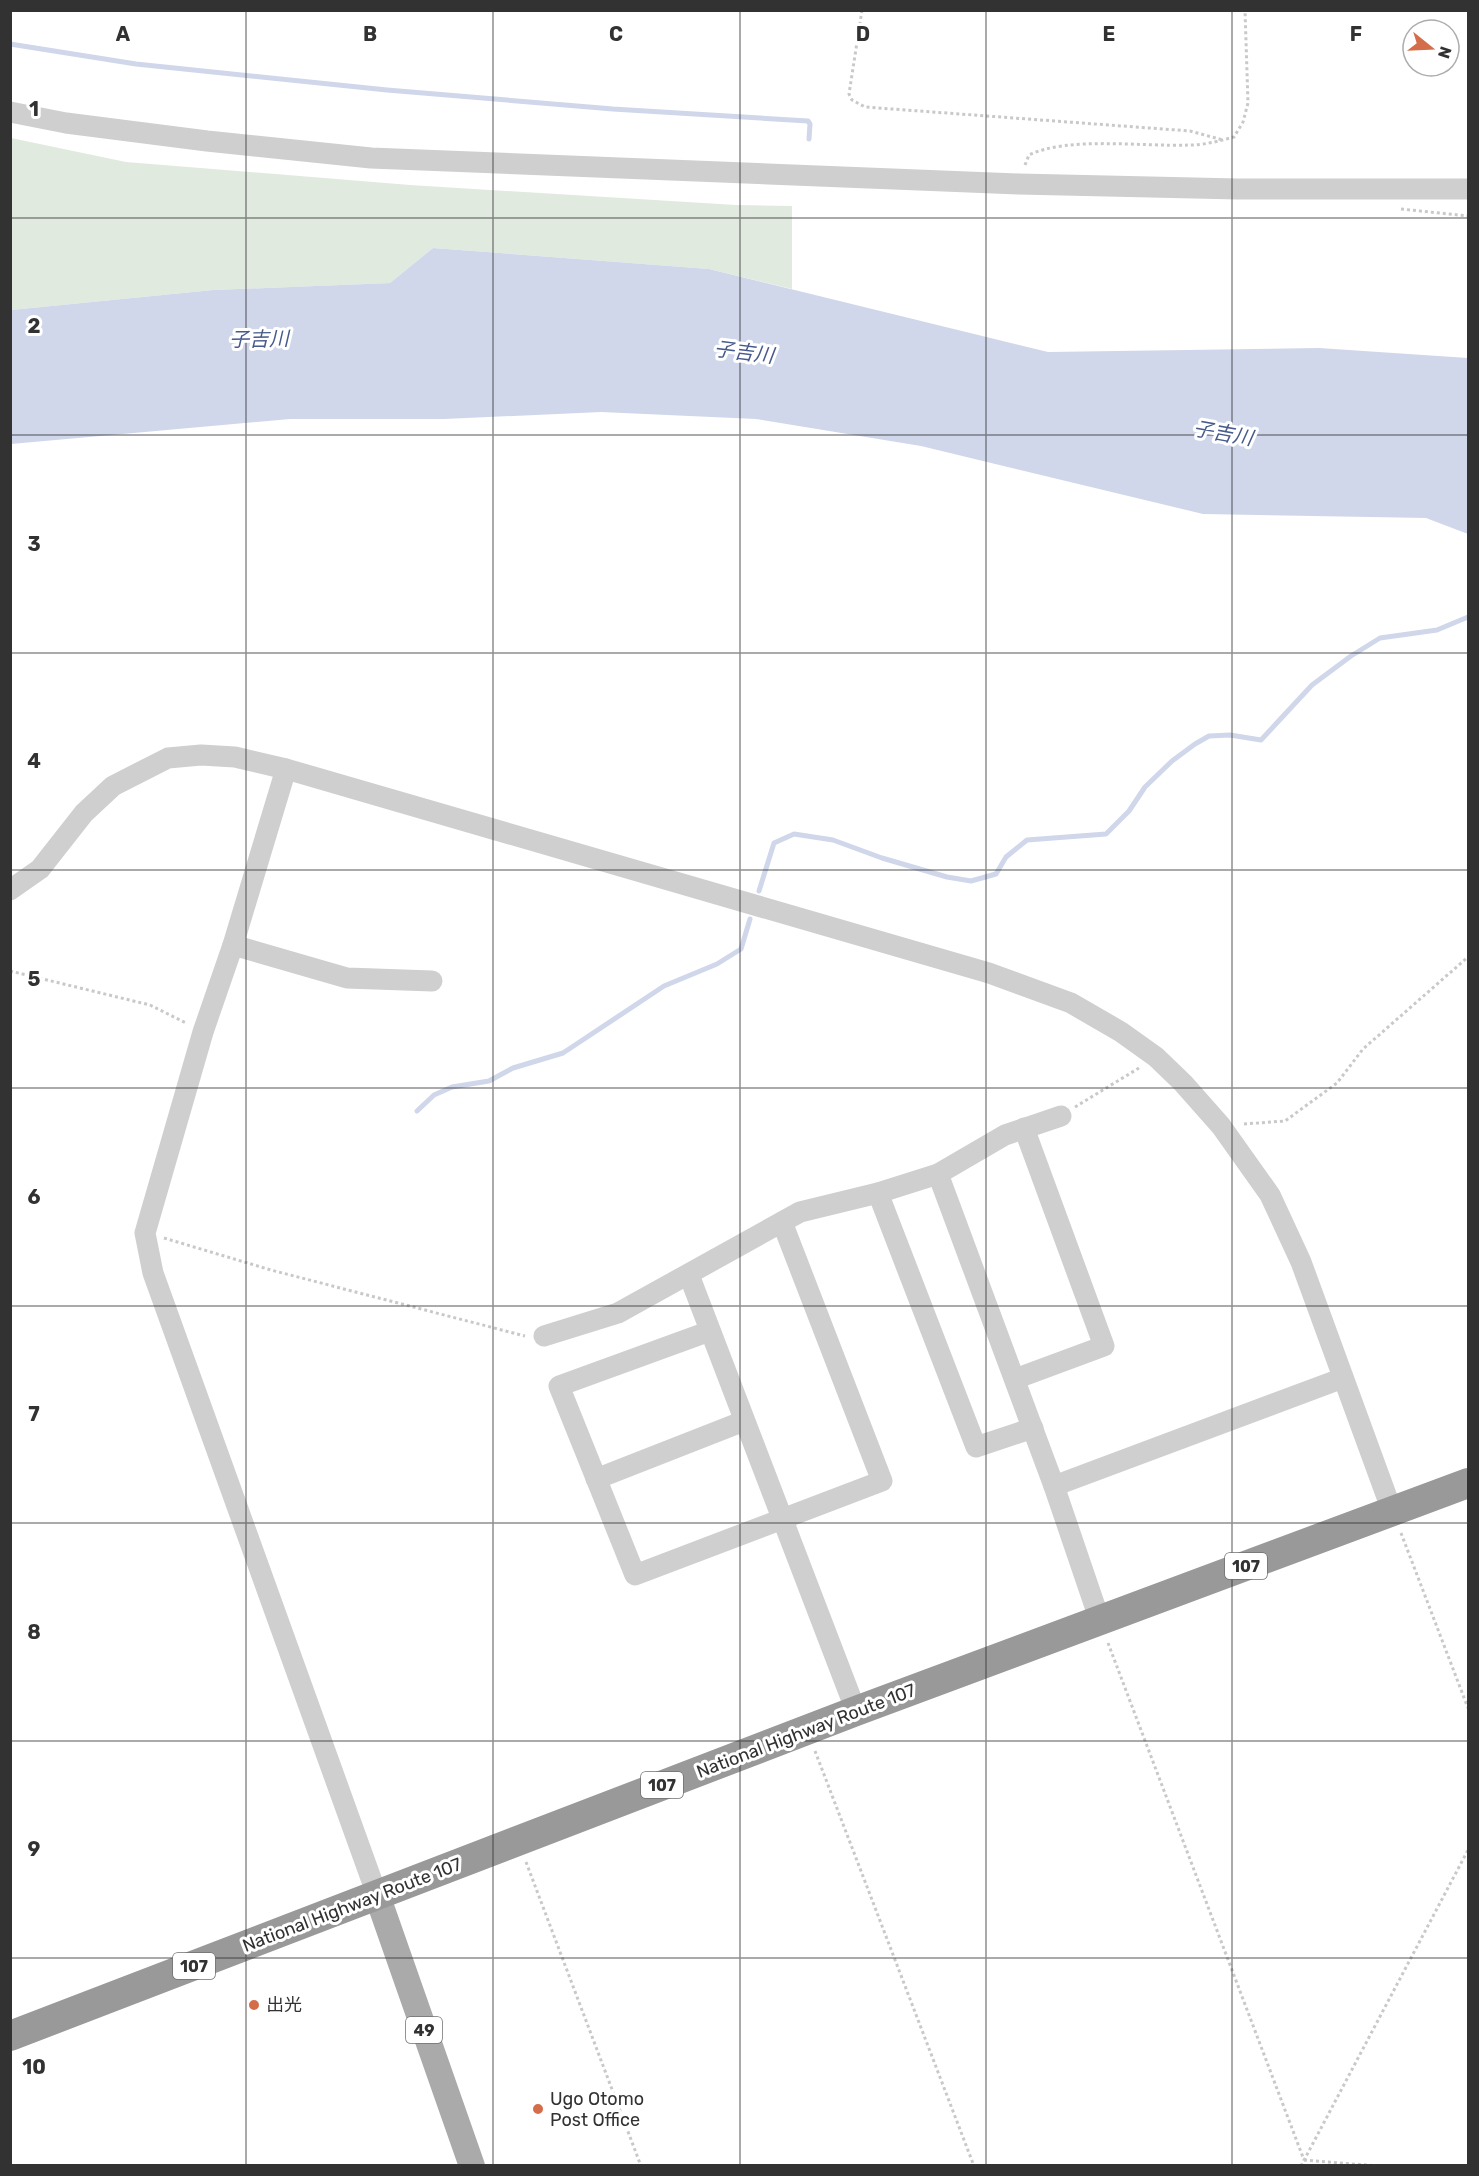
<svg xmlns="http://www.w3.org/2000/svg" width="1479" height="2176" viewBox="0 0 1479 2176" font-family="Rubik,'Noto Sans JP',sans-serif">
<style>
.green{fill:#e1eadf}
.water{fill:#d0d7ea}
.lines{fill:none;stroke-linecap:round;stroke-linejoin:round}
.stream{stroke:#d0d7ea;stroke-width:5}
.path{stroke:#c9c9c9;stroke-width:3;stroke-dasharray:3 3;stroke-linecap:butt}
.minor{stroke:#cfcfcf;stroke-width:21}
.major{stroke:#aaa;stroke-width:26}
.highway{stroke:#999;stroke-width:30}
.grid{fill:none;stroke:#323232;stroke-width:1.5;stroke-opacity:0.55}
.poi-dot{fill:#d46d49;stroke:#fff;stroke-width:2}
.labels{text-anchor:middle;stroke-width:6;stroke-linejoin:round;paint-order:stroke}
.shield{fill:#fff;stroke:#707070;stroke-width:1.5}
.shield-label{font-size:16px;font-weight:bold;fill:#323232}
.street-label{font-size:18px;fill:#323232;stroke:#fff}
.poi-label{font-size:18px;fill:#323232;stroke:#fff;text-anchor:start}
.water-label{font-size:20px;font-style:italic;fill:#475a8c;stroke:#fff}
.grid-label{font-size:20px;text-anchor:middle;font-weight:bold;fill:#323232;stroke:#fff;stroke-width:6;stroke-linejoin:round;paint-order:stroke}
</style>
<rect width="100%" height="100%" fill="#fff"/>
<path class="green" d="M11 138 126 162 410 185 736 205 792 206V289L709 269 433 248 390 283 213 290 11 310Z"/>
<path class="water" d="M433 248 709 269 1048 352 1319 348 1468 358V534L1426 518 1203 514 921 446 756 419 601 412 444 419H290L11 444V310L213 290 390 283Z"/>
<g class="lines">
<g class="stream">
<path d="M10 44 136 64 387 90 613 109 808 121 810 124 809 139"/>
<path d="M759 891 774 843 794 834 833 840 882 858 947 877 971 881 996 874 1006 857 1027 840 1106 834 1129 811 1145 787 1172 761 1195 744 1209 736 1230 735 1261 740 1312 685 1351 656 1380 638 1437 630 1468 617"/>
<path d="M417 1111 434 1095 452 1087 489 1081 513 1068 563 1053 664 986 717 964 741 949 750 919"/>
</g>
<g class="path">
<path d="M862 10 849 94 852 100 865 107 1190 131 1223 140"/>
<path d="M1025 165 1029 155C1068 136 1144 147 1189 145 1205 145 1219 141 1234 137L1243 122 1248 103 1245 10"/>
<path d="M1401 209 1468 216"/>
<path d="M10 971 150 1005 186 1023"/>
<path d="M1075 1107 1139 1068"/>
<path d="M1244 1124 1285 1121 1337 1083 1363 1049 1468 957"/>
<path d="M164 1238 271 1270 525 1336"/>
<path d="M1401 1533 1468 1708"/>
<path d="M1108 1643 1304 2160"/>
<path d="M815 1751 974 2166"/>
<path d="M526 1862 641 2166"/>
<path d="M1304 2160 1378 2166"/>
<path d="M1301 2166 1468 1850"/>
</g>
<g class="minor">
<path d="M10 112 66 123 207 141 371 158 1019 184 1238 189H1468"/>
<path d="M286 769 233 945 203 1032 145 1233 153 1273 377 1895"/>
<path d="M10 890 40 869 84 813 113 786 168 758 201 755 235 757 286 769 989 973 1071 1003 1121 1032 1156 1057 1183 1083 1221 1126 1270 1195 1301 1262 1392 1511"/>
<path d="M233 945 347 978 432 981"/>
<path d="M938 1174 1054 1486 1100 1621"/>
<path d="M878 1193 976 1447 1033 1428"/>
<path d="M689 1275 856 1711"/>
<path d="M710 1331 559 1386 635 1575 882 1481 782 1222"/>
<path d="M544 1336 618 1313 800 1212 878 1193 938 1174 1005 1135 1061 1116"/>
<path d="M1015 1379 1104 1346 1024 1128"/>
<path d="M596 1479 744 1421"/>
<path d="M1054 1486 1343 1378"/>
</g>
<path class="major" d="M377 1895 472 2166"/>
<path class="highway" d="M10 2036 856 1711 1468 1483"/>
</g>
<path class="grid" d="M246 10V2166M493 10V2166M740 10V2166M986 10V2166M1232 10V2166M10 218H1468M10 435H1468M10 653H1468M10 870H1468M10 1088H1468M10 1306H1468M10 1523H1468M10 1741H1468M10 1958H1468"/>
<g class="poi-dot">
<circle cx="254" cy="2005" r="6"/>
<circle cx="538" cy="2109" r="6"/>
</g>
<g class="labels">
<g class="shield">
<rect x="1225" y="1553" width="42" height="26" rx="4.5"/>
<rect x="641" y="1772" width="42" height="26" rx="4.5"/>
<rect x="173" y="1953" width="42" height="26" rx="4.5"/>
<rect x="406" y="2017" width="36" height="26" rx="4.5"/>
</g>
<g class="shield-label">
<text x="1246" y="1572">107</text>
<text x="662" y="1791">107</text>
<text x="194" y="1972">107</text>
<text x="424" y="2036">49</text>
</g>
<g class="street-label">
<text transform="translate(806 1731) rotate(-21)" y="6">National Highway Route 107</text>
<text transform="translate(352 1905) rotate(-21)" y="6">National Highway Route 107</text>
</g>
<g class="poi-label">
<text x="266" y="2011">出光</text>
<text x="550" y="2105">Ugo Otomo<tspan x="550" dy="21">Post Office</tspan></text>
</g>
<g class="water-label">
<text transform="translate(259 339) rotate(-1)" y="7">子吉川</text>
<text transform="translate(744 352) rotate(7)" y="7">子吉川</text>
<text transform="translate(1223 433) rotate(10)" y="7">子吉川</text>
</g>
</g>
<g class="grid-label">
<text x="123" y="41">A</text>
<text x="370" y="41">B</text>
<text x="616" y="41">C</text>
<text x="863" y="41">D</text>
<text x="1109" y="41">E</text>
<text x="1356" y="41">F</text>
<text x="34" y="116">1</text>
<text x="34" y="333">2</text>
<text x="34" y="551">3</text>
<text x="34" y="768">4</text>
<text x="34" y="986">5</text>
<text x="34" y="1204">6</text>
<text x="34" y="1421">7</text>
<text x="34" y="1639">8</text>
<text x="34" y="1856">9</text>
<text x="34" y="2074">10</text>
</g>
<rect width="1479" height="2176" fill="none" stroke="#323232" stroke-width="24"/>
<g transform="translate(1431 48) rotate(108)"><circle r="28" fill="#ffffff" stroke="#adadad" stroke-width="1.5"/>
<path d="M0-4.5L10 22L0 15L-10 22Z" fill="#d46d49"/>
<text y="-9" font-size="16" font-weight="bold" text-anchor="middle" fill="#323232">N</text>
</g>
</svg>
